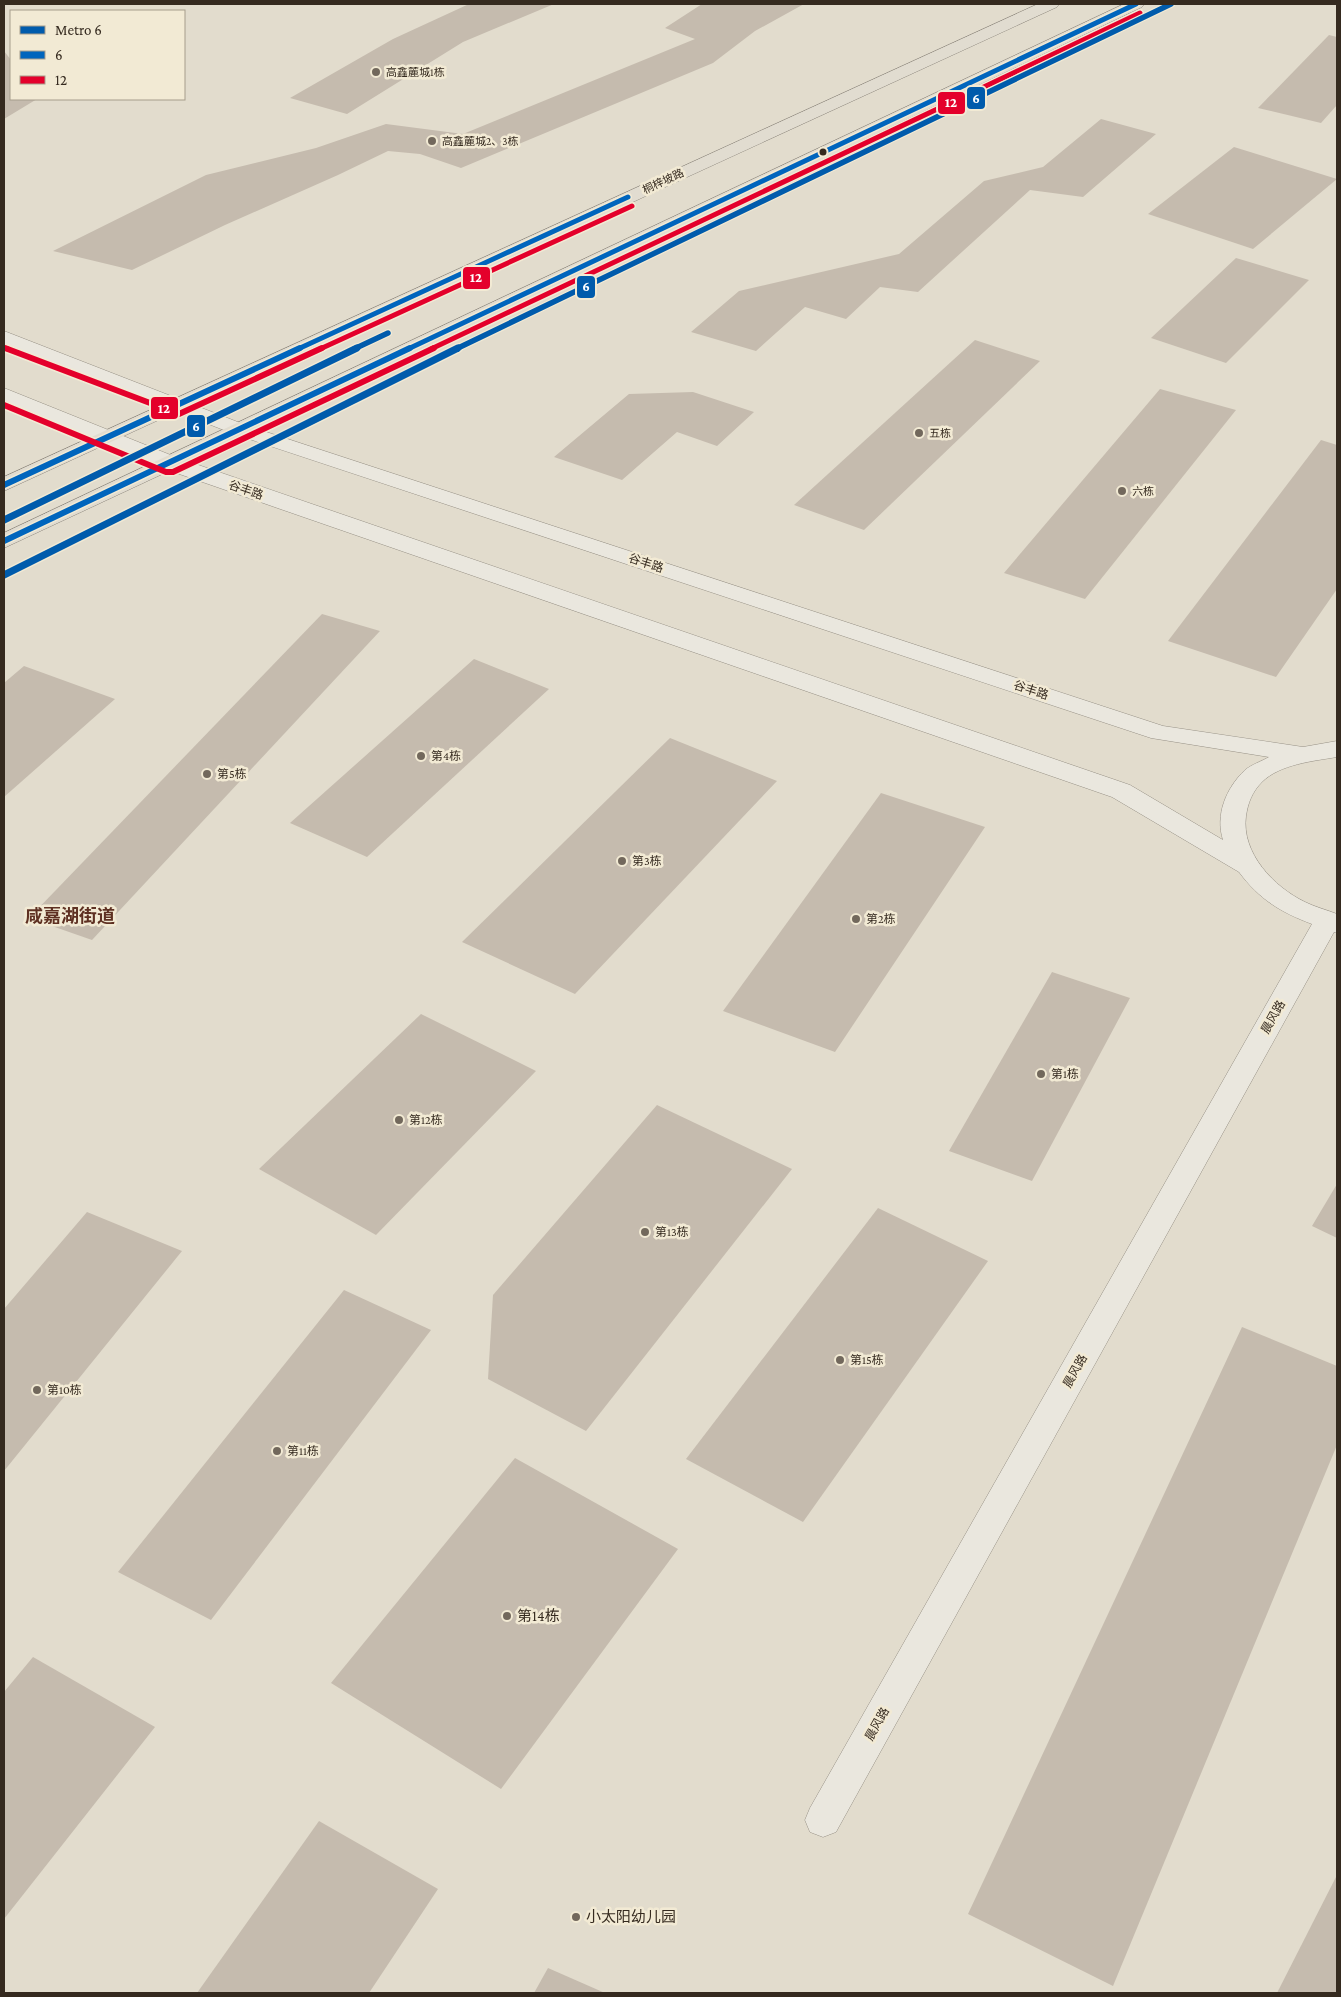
<svg xmlns="http://www.w3.org/2000/svg" width="1341" height="1997" viewBox="0 0 1341 1997" font-family="'Crimson Pro','Noto Sans SC',serif">
<style>
.building{fill:#c5bbae}
.lines{fill:none;stroke-linecap:round;stroke-linejoin:round}
.secondary-casing{stroke:#979186;stroke-width:1}
.primary-casing{stroke:#8d877d;stroke-width:1}
.secondary{fill:#eae7de;fill-rule:evenodd}
.primary{fill:#e1dcd0;fill-rule:evenodd}
.bus-1-far1-casing{stroke:#f2ead4;stroke-width:8}
.bus-1-casing{stroke:#f2ead4;stroke-width:9}
.bus-2-far1-casing{stroke:#f2ead4;stroke-width:8}
.bus-2-casing{stroke:#f2ead4;stroke-width:9}
.bus-1-far1{stroke:#0065bd;stroke-width:5}
.bus-1{stroke:#0065bd;stroke-width:6}
.bus-2-far1{stroke:#e4002b;stroke-width:5}
.bus-2{stroke:#e4002b;stroke-width:6}
.metro-1-far1-casing{stroke:#f2ead4;stroke-width:8}
.metro-1-casing{stroke:#f2ead4;stroke-width:10}
.metro-1-far1{stroke:#005bac;stroke-width:5.5}
.metro-1{stroke:#005bac;stroke-width:7}
.poi-dot{fill:#72685c;stroke:#f2ead4;stroke-width:2}
.bus-dot{fill:#352a1f;stroke:#f2ead4;stroke-width:2}
.labels{text-anchor:middle;stroke-width:5;stroke-linejoin:round;paint-order:stroke}
.far-poi-label{font-size:11px;fill:#352a1f;stroke:#f2ead4;text-anchor:start}
.far-street-label{font-size:11px;fill:#352a1f;stroke:#f2ead4}
.street-label{font-size:12px;fill:#352a1f;stroke:#f2ead4}
.poi-label{font-size:12px;fill:#352a1f;stroke:#f2ead4;text-anchor:start}
.near-poi-label{font-size:15px;fill:#352a1f;stroke:#f2ead4;text-anchor:start}
.district-label{font-size:18px;font-weight:bold;fill:#5e3022;stroke:#f2ead4}
.line-badge{stroke:#f2ead4;stroke-width:2}
.badge-label{font-size:14px;text-anchor:middle;font-weight:bold;fill:#fff}
</style>
<rect width="100%" height="100%" fill="#e2dccd"/>
<g class="building">
<path d="M469 4H554L463 42 347 114 290 98 393 39Z"/>
<path d="M702 4H804L755 31 713 63 461 168 420 154 388 151 338 175 225 225 132 270 53 251 206 175 316 148 386 124 463 134 695 39 665 28Z"/>
<path d="M1329 35 1337 37V105L1321 123 1258 108Z"/>
<path d="M4 51 11 60V99H37L4 119Z"/>
<path d="M1101 119 1156 134 1083 197 1030 190 918 292 880 287 846 319 805 307 756 351 691 332 739 291 899 254 984 181 1043 167Z"/>
<path d="M1234 147 1337 179 1253 249 1148 214Z"/>
<path d="M1236 258 1309 280 1226 363 1151 338Z"/>
<path d="M975 340 1040 361 864 530 794 505Z"/>
<path d="M1160 389 1236 410 1085 599 1004 573Z"/>
<path d="M693 392 754 412 717 446 677 432 622 480 554 457 629 394Z"/>
<path d="M1321 440 1337 445V589L1276 677 1168 641Z"/>
<path d="M322 614 380 631 92 940 29 918Z"/>
<path d="M474 659 549 689 367 857 290 823Z"/>
<path d="M24 666 115 699 4 797V683Z"/>
<path d="M670 738 777 781 575 994 462 942Z"/>
<path d="M881 793 985 827 835 1052 723 1011Z"/>
<path d="M1052 972 1130 998 1032 1181 949 1151Z"/>
<path d="M421 1014 536 1071 376 1235 259 1169Z"/>
<path d="M657 1105 792 1169 586 1431 488 1379 493 1295Z"/>
<path d="M1337 1184V1238L1312 1226Z"/>
<path d="M878 1208 988 1261 803 1522 686 1459Z"/>
<path d="M87 1212 182 1251 4 1471V1309Z"/>
<path d="M344 1290 431 1330 211 1620 118 1572Z"/>
<path d="M1242 1327 1337 1366V1445L1113 1986 968 1914Z"/>
<path d="M515 1458 678 1549 501 1789 331 1683Z"/>
<path d="M33 1657 155 1727 4 1919V1692Z"/>
<path d="M319 1821 438 1889 369 1993H197Z"/>
<path d="M1337 1875V1993H1277Z"/>
<path d="M548 1968 605 1993H534Z"/>
</g>
<g class="lines">
<g class="secondary-casing">
<path id="secondary" d="M4 331 248 426 1163 726 1303 747 1337 741V757C1314 761 1280 764 1262 782 1252 792 1248 803 1246 816 1241 853 1274 887 1305 902 1315 907 1327 910 1337 914V933L1334 932 836 1832 823 1837 810 1832 805 1820 810 1808 1312 924C1280 912 1259 899 1239 872L1112 797 162 468 4 401V388L178 458 1130 785 1223 840C1215 815 1226 788 1245 770 1251 765 1262 761 1269 757L1151 738 234 434 4 344Z"/>
</g>
<g class="primary-casing">
<g id="primary">
<path d="M1038 4H1059L1057 7 4 491V477Z"/>
<path d="M1124 4H1144L1142 7 248 434 4 548V533Z"/>
</g>
</g>
<use href="#secondary" class="secondary"/>
<use href="#primary" class="primary"/>
<g class="bus-1-far1-casing">
<g id="bus-1-far1">
<path d="M298 349 628 197"/>
<path d="M408 349 1136 4"/>
</g>
</g>
<g class="bus-1-casing">
<g id="bus-1">
<path d="M4 485 300 348"/>
<path d="M4 541 410 348"/>
</g>
</g>
<g class="bus-2-far1-casing">
<g id="bus-2-far1">
<path d="M4 348 8 349"/>
<path d="M320 349 632 206"/>
<path d="M431 349 1140 13"/>
</g>
</g>
<g class="bus-2-casing">
<g id="bus-2">
<path d="M5 348 179 414 322 348"/>
<path d="M4 405 166 472H173L434 348"/>
</g>
</g>
<use href="#bus-1-far1" class="bus-1-far1"/>
<use href="#bus-1" class="bus-1"/>
<use href="#bus-2-far1" class="bus-2-far1"/>
<use href="#bus-2" class="bus-2"/>
<g class="metro-1-far1-casing">
<g id="metro-1-far1">
<path d="M354 349 388 333"/>
<path d="M456 349 1171 4"/>
</g>
</g>
<g class="metro-1-casing">
<g id="metro-1">
<path d="M4 520 357 348"/>
<path d="M4 575 458 348"/>
</g>
</g>
<use href="#metro-1-far1" class="metro-1-far1"/>
<use href="#metro-1" class="metro-1"/>
</g>
<g class="poi-dot">
<circle cx="376" cy="72" r="5"/>
<circle cx="432" cy="141" r="5"/>
<circle cx="919" cy="433" r="5"/>
<circle cx="1122" cy="491" r="5"/>
<circle cx="421" cy="756" r="5"/>
<circle cx="207" cy="774" r="5"/>
<circle cx="622" cy="861" r="5"/>
<circle cx="856" cy="919" r="5"/>
<circle cx="1041" cy="1074" r="5"/>
<circle cx="399" cy="1120" r="5"/>
<circle cx="645" cy="1232" r="5"/>
<circle cx="840" cy="1360" r="5"/>
<circle cx="37" cy="1390" r="5"/>
<circle cx="277" cy="1451" r="5"/>
<circle cx="507" cy="1616" r="5"/>
<circle cx="576" cy="1917" r="5"/>
</g>
<circle class="bus-dot" cx="823" cy="152" r="4.5"/>
<g class="labels">
<g class="far-poi-label">
<text x="386" y="76">高鑫麓城1栋</text>
<text x="442" y="145">高鑫麓城2、3栋</text>
<text x="929" y="437">五栋</text>
<text x="1132" y="495">六栋</text>
</g>
<g class="far-street-label">
<text transform="translate(663 181) rotate(-25)" y="4">桐梓坡路</text>
</g>
<g class="street-label">
<text transform="translate(246 490) rotate(19)" y="4">谷丰路</text>
<text transform="translate(646 563) rotate(18)" y="4">谷丰路</text>
<text transform="translate(1031 690) rotate(18)" y="4">谷丰路</text>
<text transform="translate(1273 1017) rotate(-61)" y="4">晨风路</text>
<text transform="translate(1075 1371) rotate(-61)" y="4">晨风路</text>
<text transform="translate(877 1724) rotate(-61)" y="4">晨风路</text>
</g>
<g class="poi-label">
<text x="431" y="760">第4栋</text>
<text x="217" y="778">第5栋</text>
<text x="632" y="865">第3栋</text>
<text x="866" y="923">第2栋</text>
<text x="1051" y="1078">第1栋</text>
<text x="409" y="1124">第12栋</text>
<text x="655" y="1236">第13栋</text>
<text x="850" y="1364">第15栋</text>
<text x="47" y="1394">第10栋</text>
<text x="287" y="1455">第11栋</text>
</g>
<g class="near-poi-label">
<text x="517" y="1621">第14栋</text>
<text x="586" y="1922">小太阳幼儿园</text>
</g>
<g class="district-label">
<text x="70" y="922">咸嘉湖街道</text>
</g>
</g>
<g class="line-badge">
<rect x="966" y="86" width="20" height="24" rx="5" fill="#005bac"/>
<rect x="937" y="91" width="29" height="24" rx="5" fill="#e4002b"/>
<rect x="462" y="266" width="29" height="24" rx="5" fill="#e4002b"/>
<rect x="576" y="275" width="20" height="24" rx="5" fill="#005bac"/>
<rect x="150" y="396" width="29" height="24" rx="5" fill="#e4002b"/>
<rect x="186" y="414" width="20" height="24" rx="5" fill="#005bac"/>
</g>
<g class="badge-label">
<text x="976" y="103">6</text>
<text x="951" y="107">12</text>
<text x="476" y="282">12</text>
<text x="586" y="291">6</text>
<text x="164" y="413">12</text>
<text x="196" y="431">6</text>
</g>
<rect width="1341" height="1997" fill="none" stroke="#352a1f" stroke-width="10"/>
<rect x="10" y="10" width="175" height="90" fill="#f2ead4" stroke="#a69d8c"/>
<rect x="20" y="26" width="25" height="8" fill="#005bac" stroke="#a69d8c"/>
<text x="55" y="35" font-size="15" fill="#352a1f">Metro 6</text>
<rect x="20" y="51" width="25" height="8" fill="#0065bd" stroke="#a69d8c"/>
<text x="55" y="60" font-size="15" fill="#352a1f">6</text>
<rect x="20" y="76" width="25" height="8" fill="#e4002b" stroke="#a69d8c"/>
<text x="55" y="85" font-size="15" fill="#352a1f">12</text>
</svg>
